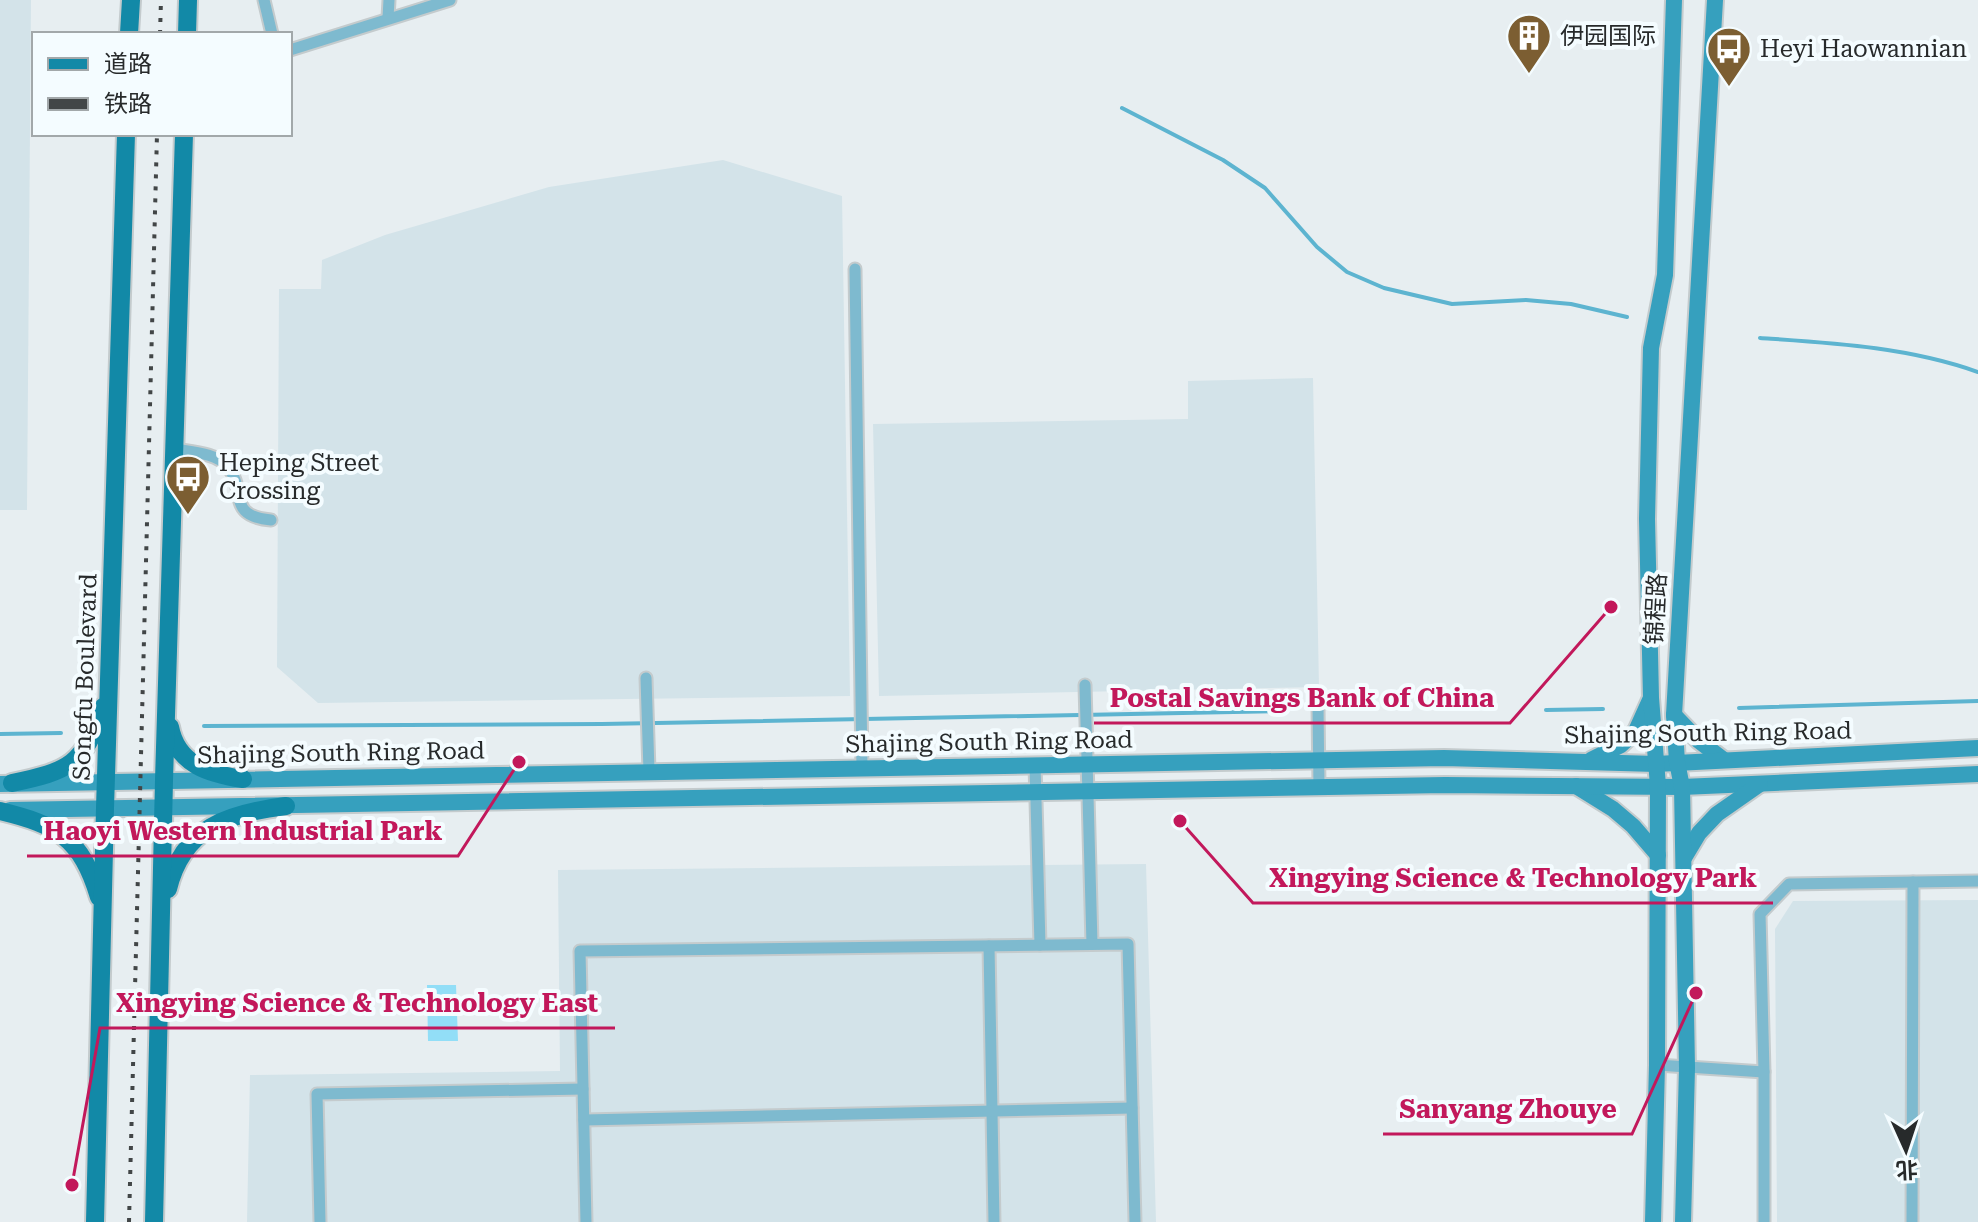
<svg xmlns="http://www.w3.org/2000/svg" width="1978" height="1222" viewBox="0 0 1978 1222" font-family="'Roboto Serif','Noto Sans SC',serif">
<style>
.built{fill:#d3e3e9}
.green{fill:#92def7}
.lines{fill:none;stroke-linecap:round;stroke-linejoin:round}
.stream{stroke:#5db4d0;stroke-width:4}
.minor-casing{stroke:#c4cbcd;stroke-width:15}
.secondary-casing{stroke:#c4cbcd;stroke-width:20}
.primary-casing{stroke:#c4cbcd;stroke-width:22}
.minor{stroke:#7ebacf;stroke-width:11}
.secondary{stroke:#36a0be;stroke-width:16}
.primary{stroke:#1289a7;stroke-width:18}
.rail{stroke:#424647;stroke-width:4;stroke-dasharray:4 8;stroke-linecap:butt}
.labels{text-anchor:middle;stroke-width:8;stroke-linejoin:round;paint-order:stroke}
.poi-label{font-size:24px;fill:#272a2b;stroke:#f4fcff;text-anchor:start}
.street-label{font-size:24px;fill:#272a2b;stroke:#f4fcff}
.leader{fill:none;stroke:#c2185b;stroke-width:3}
.callout-dot{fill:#c2185b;stroke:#f4fcff;stroke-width:3}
.callout-label{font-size:26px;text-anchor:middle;font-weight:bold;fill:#c2185b;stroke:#f4fcff;stroke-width:8;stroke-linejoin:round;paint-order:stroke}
</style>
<rect width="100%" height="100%" fill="#e7eef1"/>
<g class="built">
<path d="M0 0H31L27 510H0Z"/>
<path d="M723 160 842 196 850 696 318 703 277 667 279 289H321L322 260 385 235 549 187Z"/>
<path d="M1313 378 1319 687 879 696 873 424 1188 419V381Z"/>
<path d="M1146 864 1156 1222H247L250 1075 560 1071 558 870Z"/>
<path d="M1978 900V1222H1777L1775 929 1793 901Z"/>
</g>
<path class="green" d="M427 985H456L458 1041H428Z"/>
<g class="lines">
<g class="stream">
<path d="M1122 108 1223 160 1265 188 1317 247 1347 272 1384 288 1452 304 1526 300 1571 304 1627 317"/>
<path d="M1760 338C1833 343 1908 347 1978 372"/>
<path d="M1739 708 1978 701"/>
<path d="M1546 710 1603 709"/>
<path d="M204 726 602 724 1287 711"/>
<path d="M0 734 61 733"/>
</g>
<g class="minor-casing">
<g id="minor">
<path d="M264 0 272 34"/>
<path d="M388 18 389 0"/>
<path d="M290 50 450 0"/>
<path d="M855 269 862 768"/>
<path d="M175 449C192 452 217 453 228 467 247 491 226 516 271 520"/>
<path d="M646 678 649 771"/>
<path d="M1085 685 1092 944"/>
<path d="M1318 707 1319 787"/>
<path d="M1035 765 1040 945"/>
<path d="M989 946 994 1222"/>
<path d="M1657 1065 1764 1072"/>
<path d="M584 1120 1132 1108"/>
<path d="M320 1222 317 1094 583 1089"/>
<path d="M586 1222 580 951 1128 944 1135 1222"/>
<path d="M1764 1222V1072L1760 914 1789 884 1978 881"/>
<path d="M1912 1222 1913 882"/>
</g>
</g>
<g class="secondary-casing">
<g id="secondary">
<path d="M1674 715 1699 741 1724 760"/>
<path d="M1591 760 1621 745 1636 731 1650 700"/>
<path d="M0 784 1444 758 1656 764 1978 748"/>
<path d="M1576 786 1613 809 1633 826 1658 855"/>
<path d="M10 810 1445 785 1682 787 1978 774"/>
<path d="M1684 858 1699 833 1717 814 1760 784"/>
<path d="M1653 1222 1657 1065 1658 786 1651 698 1647 519 1651 348 1665 275 1674 0"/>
<path d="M1683 1222 1687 1068 1682 787 1677 762 1674 715 1715 0"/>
</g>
</g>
<g class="primary-casing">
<g id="primary">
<path d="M129 34 131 0"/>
<path d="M187 34 188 0"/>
<path d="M170 727C177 765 210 774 243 779"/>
<path d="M12 783C69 771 84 765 103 707"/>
<path d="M0 811C58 825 81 838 99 897"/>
<path d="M168 889C183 827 229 813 286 806"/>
<path d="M95 1222 105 808 126 134"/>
<path d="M154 1222 164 780 184 134"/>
</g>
</g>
<use href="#minor" class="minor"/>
<use href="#secondary" class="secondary"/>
<use href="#primary" class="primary"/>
<g class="rail">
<path d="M160 34 161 0"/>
<path d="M129 1222 157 134"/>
</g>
</g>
<defs>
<g id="building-pin" transform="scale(2.3)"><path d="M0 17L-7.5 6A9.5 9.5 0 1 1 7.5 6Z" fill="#7c5e32" stroke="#f4fcff"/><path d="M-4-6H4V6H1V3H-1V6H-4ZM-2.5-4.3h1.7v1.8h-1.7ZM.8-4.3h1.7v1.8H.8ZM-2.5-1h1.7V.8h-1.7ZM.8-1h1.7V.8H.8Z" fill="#fff"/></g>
<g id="bus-pin" transform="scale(2.3)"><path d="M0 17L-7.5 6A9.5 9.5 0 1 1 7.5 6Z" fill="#7c5e32" stroke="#f4fcff"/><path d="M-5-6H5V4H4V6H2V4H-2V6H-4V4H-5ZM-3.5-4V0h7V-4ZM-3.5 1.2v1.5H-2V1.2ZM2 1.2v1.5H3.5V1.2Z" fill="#fff"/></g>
</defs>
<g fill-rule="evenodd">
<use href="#building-pin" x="1529" y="36"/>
<use href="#bus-pin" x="1729" y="49"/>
<use href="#bus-pin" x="188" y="477"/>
</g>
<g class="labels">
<g class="poi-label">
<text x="1560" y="44">伊园国际</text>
<text x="1760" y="57">Heyi Haowannian</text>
<text x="219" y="471">Heping Street<tspan x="219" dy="28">Crossing</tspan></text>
</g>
<g class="street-label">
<text transform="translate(1656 609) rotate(-87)" y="8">锦程路</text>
<text transform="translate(85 677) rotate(-88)" y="8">Songfu Boulevard</text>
<text transform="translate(1708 733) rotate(-1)" y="8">Shajing South Ring Road</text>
<text transform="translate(989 742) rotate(-1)" y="8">Shajing South Ring Road</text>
<text transform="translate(341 753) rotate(-1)" y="8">Shajing South Ring Road</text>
</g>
</g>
<path class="leader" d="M1611 607L1510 723H1094M519 762L458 856H27M1180 821L1253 903H1773M72 1185L100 1028H615M1696 993L1632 1134H1383"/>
<g class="callout-dot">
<circle cx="1611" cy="607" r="8"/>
<circle cx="519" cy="762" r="8"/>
<circle cx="1180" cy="821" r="8"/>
<circle cx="72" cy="1185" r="8"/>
<circle cx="1696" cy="993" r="8"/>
</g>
<g class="callout-label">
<text x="1302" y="707">Postal Savings Bank of China</text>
<text x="243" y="840">Haoyi Western Industrial Park</text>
<text x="1513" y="887">Xingying Science &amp; Technology Park</text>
<text x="357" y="1012">Xingying Science &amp; Technology East</text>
<text x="1508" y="1118">Sanyang Zhouye</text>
</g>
<rect x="32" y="32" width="260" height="104" fill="#f4fcff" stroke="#a2a8aa" stroke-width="2"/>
<rect x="48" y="58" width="40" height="12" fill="#1289a7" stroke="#a2a8aa" stroke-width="2"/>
<text x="104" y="72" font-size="24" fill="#272a2b">道路</text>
<rect x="48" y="98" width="40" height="12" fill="#424647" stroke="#a2a8aa" stroke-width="2"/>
<text x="104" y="112" font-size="24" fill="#272a2b">铁路</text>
<g transform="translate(1906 1150) rotate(177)" stroke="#f4fcff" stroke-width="6" paint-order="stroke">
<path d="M0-6L14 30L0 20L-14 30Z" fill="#272a2b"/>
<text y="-12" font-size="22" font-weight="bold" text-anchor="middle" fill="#272a2b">北</text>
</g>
</svg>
